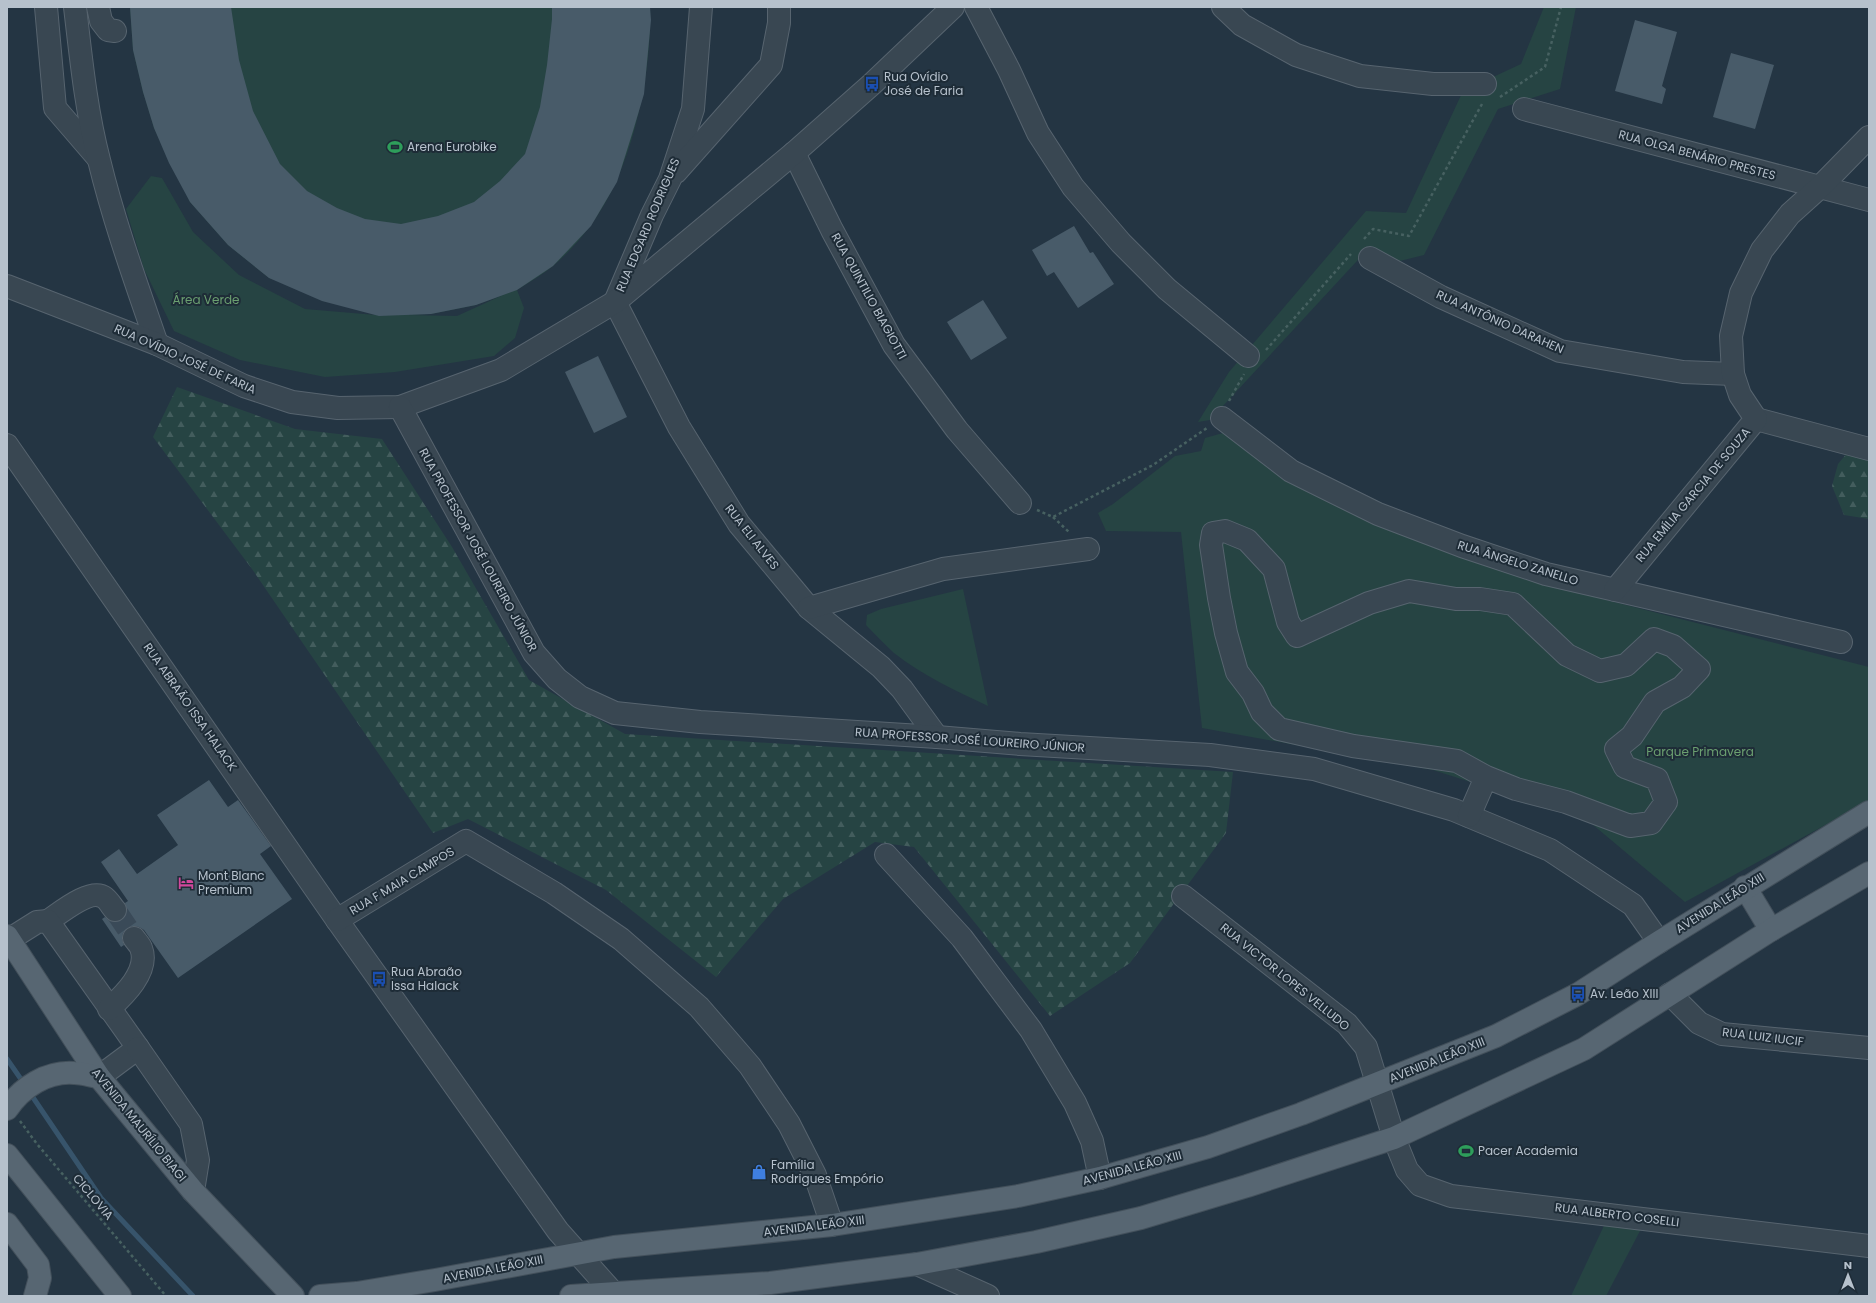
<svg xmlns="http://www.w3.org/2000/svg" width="1876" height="1303" viewBox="0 0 1876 1303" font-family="Poppins,sans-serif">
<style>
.forest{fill:url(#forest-firs)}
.park{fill:#264443;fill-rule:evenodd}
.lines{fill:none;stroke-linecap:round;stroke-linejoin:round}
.stream{stroke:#37546b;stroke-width:5}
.building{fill:#485b69}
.minor-tunnel{stroke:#3a4a58;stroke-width:22;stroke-dasharray:22 11;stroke-linecap:butt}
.minor-casing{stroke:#57646f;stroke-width:24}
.major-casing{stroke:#43505b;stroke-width:24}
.path{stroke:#476161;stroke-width:2.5;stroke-dasharray:3 3;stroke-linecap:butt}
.minor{stroke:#394752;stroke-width:22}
.major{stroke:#576672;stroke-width:22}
.labels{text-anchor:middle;stroke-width:4;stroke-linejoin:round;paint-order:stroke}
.poi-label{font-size:12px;fill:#b6c1cc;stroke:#1e2c37;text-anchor:start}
.street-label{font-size:12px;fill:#b6c1cc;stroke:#1e2c37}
.park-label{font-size:12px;fill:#6b9f70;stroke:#1e2c37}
</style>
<defs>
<pattern id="forest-firs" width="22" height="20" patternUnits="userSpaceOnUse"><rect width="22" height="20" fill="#264443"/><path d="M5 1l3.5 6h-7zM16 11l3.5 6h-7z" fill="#435d5d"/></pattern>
</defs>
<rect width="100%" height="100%" fill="#243543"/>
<g class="forest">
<path d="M177 387 295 429 382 439 452 547 529 680 625 734 1233 772 1226 833 1130 963 1050 1016 914 847 875 842 783 899 716 977 606 890 468 819 433 833 252 569 153 437Z"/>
<path d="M1848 452 1869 458V519L1844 515 1832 486 1838 464Z"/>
</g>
<g class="park">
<path d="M130 7H650C652 75 632 172 590 226 581 239 565 256 553 266 542 275 529 282 517 290L524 308 515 338 494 356 395 372 325 377 240 360 174 331 144 269 126 209 151 176 162 178 193 232 239 275 305 309 376 315 269 278 228 245 190 202 154 128 143 92 133 50ZM503 295 457 316 407 315 431 314 476 305Z"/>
<path d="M1544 7H1576L1560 89 1498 109 1424 255 1400 261 1369 248 1222 407V418L1198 422 1229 372 1366 211 1406 213 1463 91 1521 64Z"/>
<path d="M1223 433 1276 474 1524 579 1869 667V801L1685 902 1586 819 1433 770 1202 728 1181 532 1106 531 1098 513 1113 504 1175 456 1201 451 1205 438Z"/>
<path d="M963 589 988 706C956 691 922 675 894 653 884 644 875 634 866 625L867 615 881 609Z"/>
<path d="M1609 1215 1641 1229 1606 1296H1571Z"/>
</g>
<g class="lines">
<g class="stream">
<path d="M7 1059 25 1085"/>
<path d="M30 1093 101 1198 193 1296"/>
</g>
</g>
<g class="building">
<path d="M130 7H231L239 60 253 111 280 164 307 191 337 208 365 219 401 224 438 216 474 202 500 181 525 154 540 107 547 65 552 19V7H650L651 20 644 94 633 131 617 182 591 226 553 266 517 290 476 305 431 314 379 316 322 301 269 278 228 245 190 202 169 163 154 128 143 92 133 50Z"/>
<path d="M1635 20 1677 32 1662 86 1666 89 1662 104 1615 91Z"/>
<path d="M1731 53 1774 65 1755 129 1713 117Z"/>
<path d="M1074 226 1090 253 1093 252 1114 284 1078 308 1054 272 1047 276 1032 250Z"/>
<path d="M983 300 1007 338 971 360 947 322Z"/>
<path d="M598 356 627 417 594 433 565 372Z"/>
<path d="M209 780 228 807 238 800 271 846 260 854 292 899 178 978 144 930 139 927 133 926 127 928 123 933 122 939 124 945 121 947 102 919 105 917 111 922H117L123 920 127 913 125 903 128 901 101 862 119 849 137 874 178 845 157 815Z"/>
</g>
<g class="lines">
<path class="minor-tunnel" d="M115 910 134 938"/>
<g class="minor-casing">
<g id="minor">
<path d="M46 7 55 108 98 158"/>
<path d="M75 7C81 58 86 110 99 160 114 222 136 283 157 344"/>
<path d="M98 7 101 21 108 30 115 31"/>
<path d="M701 7 693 109 670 179 652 215 615 302 679 427 739 524 809 608 881 667 902 689 937 737"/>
<path d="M976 7 1009 70 1038 133 1073 187 1121 243 1167 289 1248 356"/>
<path d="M1223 7 1242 25 1296 55 1360 76 1433 84H1485"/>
<path d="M1524 109 1869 200"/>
<path d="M794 153 832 230 894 345 957 430 1020 503"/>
<path d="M676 172 771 65 779 23V7"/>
<path d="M1370 258 1441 297 1560 351 1683 372 1733 374"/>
<path d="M7 286 157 344 244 386 292 402 338 408 400 407 501 370 615 302 794 153 872 84 953 7"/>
<path d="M400 407 534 653 557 679 580 697 615 713 700 722 937 737 1020 744 1210 755 1314 769 1454 810 1550 850 1633 905 1659 942"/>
<path d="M1222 418 1291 471 1378 514 1462 546 1546 574 1841 642"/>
<path d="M1756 419 1869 449"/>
<path d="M7 445 337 920 558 1231 616 1296"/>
<path d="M1615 590 1756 419 1740 395 1733 374 1731 336 1741 293 1762 250 1790 214 1820 187 1869 137"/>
<path d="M809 608 943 569 1088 549"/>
<path d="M1469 816 1486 777 1516 789 1566 802 1630 826 1651 823 1666 802 1657 779 1625 767 1616 749 1632 736 1655 702 1682 687 1699 669 1673 646 1654 639 1626 665 1600 671 1567 655 1513 604 1480 599H1456L1409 591 1369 603 1297 636 1288 622 1274 569 1247 540 1225 531 1213 533 1211 545 1219 598 1226 633 1237 672 1253 693 1262 712 1279 729 1353 746 1457 761 1486 777"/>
<path d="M886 855 962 938 1031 1030 1075 1103 1092 1141 1100 1178"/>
<path d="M1183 896 1347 1024 1366 1047 1394 1138 1407 1170 1420 1185 1451 1196 1869 1246"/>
<path d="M337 920 466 841 554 893 621 939 699 1007 750 1066 789 1124 815 1175 832 1225"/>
<path d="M48 921C60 913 91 887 105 898 109 901 112 907 115 910"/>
<path d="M10 939 37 922 48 921 138 1048 99 1077"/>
<path d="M1670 994 1699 1023 1722 1034 1869 1048"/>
<path d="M109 1009C123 996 150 971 141 948 140 945 136 941 134 938"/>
<path d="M138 1048 191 1124 198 1160 193 1191"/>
<path d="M917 1264 988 1296"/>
</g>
</g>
<g class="major-casing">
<g id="major">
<path d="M1745 887 1771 930"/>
<path d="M7 936 99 1077 193 1191 293 1296"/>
<path d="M7 1109C22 1087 47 1071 74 1073 82 1073 91 1076 99 1077"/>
<path d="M7 1155 120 1296"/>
<path d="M7 1224 38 1265 40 1278 35 1296"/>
<path d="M320 1296 357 1293 435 1280 614 1247 832 1225 1018 1196 1100 1178 1208 1147 1301 1114 1496 1036 1578 994 1659 942 1869 812"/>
<path d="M571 1296 770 1283 917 1264 1036 1242 1141 1218 1247 1186 1394 1138 1584 1049 1771 930 1869 873"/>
</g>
</g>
<g class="path">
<path d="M1500 97 1545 67 1561 7"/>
<path d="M1364 239 1373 229 1409 236 1482 104"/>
<path d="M1266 350 1351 254"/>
<path d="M1229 401 1244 374"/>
<path d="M1037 510 1053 517 1153 465 1207 428"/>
<path d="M1053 517 1070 533"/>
<path d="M20 1121 37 1144 166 1296"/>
</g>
<use href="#minor" class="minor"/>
<use href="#major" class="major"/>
</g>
<defs>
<g id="bus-bare" transform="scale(1.2)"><path d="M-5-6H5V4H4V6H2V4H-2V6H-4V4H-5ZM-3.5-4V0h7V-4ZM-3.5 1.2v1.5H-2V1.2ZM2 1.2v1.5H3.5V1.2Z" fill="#1a4fb4" stroke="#1e2c37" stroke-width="2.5" paint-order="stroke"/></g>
<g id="stadium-bare" transform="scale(1.2)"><path d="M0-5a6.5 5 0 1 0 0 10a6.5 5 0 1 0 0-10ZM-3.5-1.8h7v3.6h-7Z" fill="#2e9e5b" stroke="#1e2c37" stroke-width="2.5" paint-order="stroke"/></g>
<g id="hotel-bare" transform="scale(1.2)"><path d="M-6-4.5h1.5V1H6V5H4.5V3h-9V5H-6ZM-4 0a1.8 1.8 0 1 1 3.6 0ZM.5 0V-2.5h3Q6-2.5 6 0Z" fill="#d1479c" stroke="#1e2c37" stroke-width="2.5" paint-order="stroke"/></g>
<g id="shop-bare" transform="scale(1.2)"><path d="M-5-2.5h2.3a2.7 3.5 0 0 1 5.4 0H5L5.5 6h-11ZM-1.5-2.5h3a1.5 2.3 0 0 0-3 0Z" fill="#3f7fe0" stroke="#1e2c37" stroke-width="2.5" paint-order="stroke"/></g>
</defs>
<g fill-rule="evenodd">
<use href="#bus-bare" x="872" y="84"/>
<use href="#stadium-bare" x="395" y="147"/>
<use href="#hotel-bare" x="186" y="883"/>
<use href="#bus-bare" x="379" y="979"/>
<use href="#bus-bare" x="1578" y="994"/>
<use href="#stadium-bare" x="1466" y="1151"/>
<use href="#shop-bare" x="759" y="1172"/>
</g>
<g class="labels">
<g class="poi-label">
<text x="884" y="81">Rua Ovídio<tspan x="884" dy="14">José de Faria</tspan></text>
<text x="407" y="151">Arena Eurobike</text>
<text x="198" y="880">Mont Blanc<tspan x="198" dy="14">Premium</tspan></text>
<text x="391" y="976">Rua Abraão<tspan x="391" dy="14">Issa Halack</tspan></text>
<text x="1590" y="998">Av. Leão XIII</text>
<text x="1478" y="1155">Pacer Academia</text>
<text x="771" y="1169">Família<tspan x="771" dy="14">Rodrigues Empório</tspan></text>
</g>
<g class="street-label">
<text transform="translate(1697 155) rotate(15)" y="4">RUA OLGA BENÁRIO PRESTES</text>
<text transform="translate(648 225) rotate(-67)" y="4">RUA EDGARD RODRIGUES</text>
<text transform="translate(869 296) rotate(61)" y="4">RUA QUINTILIO BIAGIOTTI</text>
<text transform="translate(1500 322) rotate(24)" y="4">RUA ANTÔNIO DARAHEN</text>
<text transform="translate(185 359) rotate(24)" y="4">RUA OVÍDIO JOSÉ DE FARIA</text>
<text transform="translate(1693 495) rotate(-50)" y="4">RUA EMÍLIA GARCIA DE SOUZA</text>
<text transform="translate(752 537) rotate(52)" y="4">RUA ELI ALVES</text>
<text transform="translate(478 550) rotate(61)" y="4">RUA PROFESSOR JOSÉ LOUREIRO JÚNIOR</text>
<text transform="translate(1518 563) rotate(17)" y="4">RUA ÂNGELO ZANELLO</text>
<text transform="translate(190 707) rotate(55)" y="4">RUA ABRAÃO ISSA HALACK</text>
<text transform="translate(970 740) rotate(4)" y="4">RUA PROFESSOR JOSÉ LOUREIRO JÚNIOR</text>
<text transform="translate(402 881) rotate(-31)" y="4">RUA F MAIA CAMPOS</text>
<text transform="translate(1720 903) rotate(-32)" y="4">AVENIDA LEÃO XIII</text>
<text transform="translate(1285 977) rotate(39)" y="4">RUA VICTOR LOPES VELLUDO</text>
<text transform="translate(1763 1037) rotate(7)" y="4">RUA LUIZ IUCIF</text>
<text transform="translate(1437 1060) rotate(-22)" y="4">AVENIDA LEÃO XIII</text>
<text transform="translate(139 1125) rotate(51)" y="4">AVENIDA MAURÍLIO BIAGI</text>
<text transform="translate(1132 1168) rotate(-15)" y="4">AVENIDA LEÃO XIII</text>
<text transform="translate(93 1197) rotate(50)" y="4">CICLOVIA</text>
<text transform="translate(1617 1215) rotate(7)" y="4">RUA ALBERTO COSELLI</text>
<text transform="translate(814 1226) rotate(-7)" y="4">AVENIDA LEÃO XIII</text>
<text transform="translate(493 1269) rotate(-11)" y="4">AVENIDA LEÃO XIII</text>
</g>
<g class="park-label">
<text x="206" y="304">Área Verde</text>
<text x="1700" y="756">Parque Primavera</text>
</g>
</g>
<rect width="1876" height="1303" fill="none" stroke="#b6c1cc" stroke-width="16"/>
<g transform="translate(1848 1275)" stroke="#1e2c37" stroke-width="3" paint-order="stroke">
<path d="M0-3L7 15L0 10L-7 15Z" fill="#b6c1cc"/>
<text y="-6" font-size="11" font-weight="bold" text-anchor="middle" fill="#b6c1cc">N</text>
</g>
</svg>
